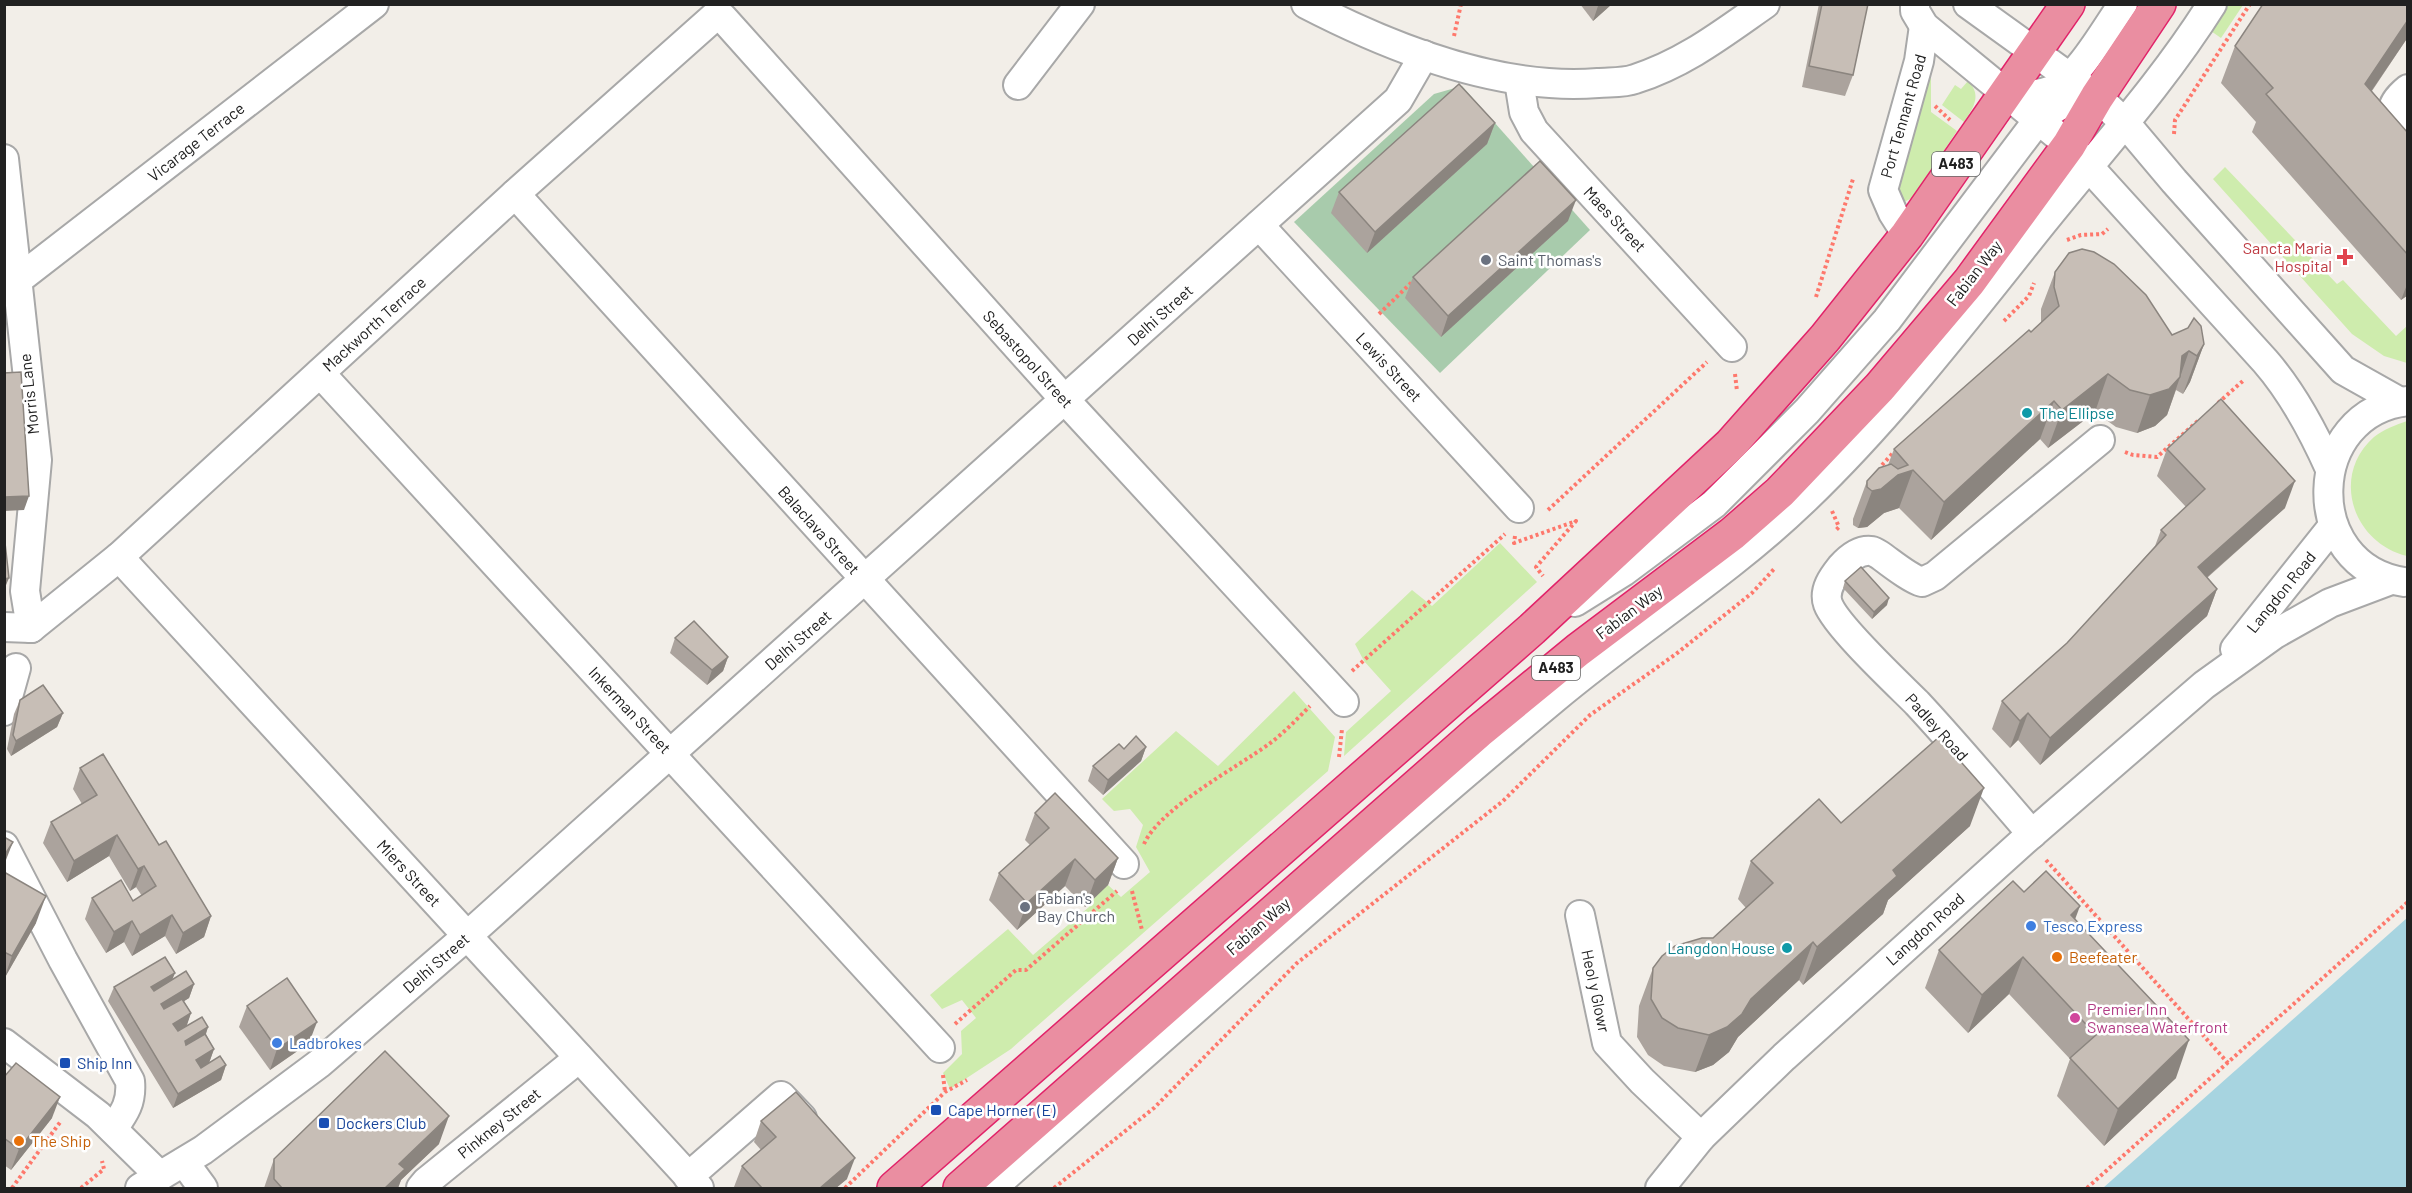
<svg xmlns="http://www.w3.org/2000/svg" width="2412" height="1193" viewBox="0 0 2412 1193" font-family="Barlow,sans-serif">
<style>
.grass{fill:#ceecad}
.cemetery{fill:#a8cbac}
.water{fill:#a7d4e0}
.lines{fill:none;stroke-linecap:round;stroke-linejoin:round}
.minor-casing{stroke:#a8a8a8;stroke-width:32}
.highway-casing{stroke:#e12369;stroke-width:36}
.path{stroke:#fe786c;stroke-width:4;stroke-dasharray:3 3;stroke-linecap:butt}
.minor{stroke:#fff;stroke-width:28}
.highway{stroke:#ea8ea1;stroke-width:33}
.wall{fill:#aba39d}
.shaded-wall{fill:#8b857f}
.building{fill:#c7beb6;stroke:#8b857f;stroke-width:1.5}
.health-dot{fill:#e0444e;stroke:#fff;stroke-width:2}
.worship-dot{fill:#6b7280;stroke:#fff;stroke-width:2}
.culture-dot{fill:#0f9aa8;stroke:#fff;stroke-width:2}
.shop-dot{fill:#3f7fe0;stroke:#fff;stroke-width:2}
.food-dot{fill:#e8710a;stroke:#fff;stroke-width:2}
.hotel-dot{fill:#d1479c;stroke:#fff;stroke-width:2}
.transit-dot{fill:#1a4fb4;stroke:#fff;stroke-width:2}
.labels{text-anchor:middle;stroke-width:5;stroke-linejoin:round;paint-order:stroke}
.shield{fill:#fff;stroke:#646464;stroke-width:1.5}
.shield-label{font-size:15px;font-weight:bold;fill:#212121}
.street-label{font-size:16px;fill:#212121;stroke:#fff}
.health-label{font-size:16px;fill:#be3a42;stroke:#fff;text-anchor:end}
.worship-label{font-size:16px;fill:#5b616d;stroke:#fff;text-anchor:start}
.culture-label{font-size:16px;fill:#0d838f;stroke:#fff;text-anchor:start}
.shop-label{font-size:16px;fill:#366cbe;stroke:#fff;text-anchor:start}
.food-label{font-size:16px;fill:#c56008;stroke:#fff;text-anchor:start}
.hotel-label{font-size:16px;fill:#b23c85;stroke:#fff;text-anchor:start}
.transit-label{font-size:16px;fill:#164399;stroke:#fff;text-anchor:start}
</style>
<rect width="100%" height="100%" fill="#f2eee8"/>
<g class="grass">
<path d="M2223 5H2243L2221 38 2208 29Z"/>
<path d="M1931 71V112L1957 131 1912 198 1904 202 1895 195Z"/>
<path d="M1968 81C1982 95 1974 107 1964 122L1942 105 1955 85 1961 89Z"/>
<path d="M2225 167 2337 284 2343 280 2396 336 2407 326V363L2384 356 2352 334 2213 179Z"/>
<path d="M2407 421H2408L2407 556C2353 543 2330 476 2374 437 2384 429 2396 425 2407 421Z"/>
<path d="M1500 543 1537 582 1344 756 1346 732 1391 691 1364 661 1355 644 1412 590 1432 606Z"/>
<path d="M1294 691 1335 737 1328 771 1011 1049 950 1089 943 1073 962 1054 961 1031 976 1018 962 1000 942 1009 930 995 1008 929 1033 955 1089 907 1086 901 1108 885 1121 897 1150 872 1136 847 1143 825 1130 809 1114 811 1102 799 1176 731 1218 766Z"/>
</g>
<path class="cemetery" d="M1462 86 1590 230 1440 373 1294 222 1434 94Z"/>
<path class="water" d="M2407 918V1188H2103Z"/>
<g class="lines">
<g class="minor-casing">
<g id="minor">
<path d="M1306 4C1391 48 1501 91 1598 83 1610 82 1624 83 1635 79 1685 63 1722 34 1765 4"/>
<path d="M1915 4V11L1924 26 2069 145 2265 361C2293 393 2313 431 2330 469"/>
<path d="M1968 4 2097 97 2126 124 2174 181 2343 370 2400 402"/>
<path d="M1519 81 1524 112 1534 131 1732 347"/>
<path d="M1018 85 1080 4"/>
<path d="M2408 89C2386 107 2390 116 2408 136"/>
<path d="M2006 95C2022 95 2037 96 2052 90 2078 79 2106 28 2123 4"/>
<path d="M4 159 37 460 25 591 31 628"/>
<path d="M515 194 1124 864"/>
<path d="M1259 225 1519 508"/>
<path d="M1907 235 1893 213 1883 190 1919 61 1924 26"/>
<path d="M19 279 374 4"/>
<path d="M320 373 940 1048"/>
<path d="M119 557 699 1188"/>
<path d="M2404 582C2300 566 2305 412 2408 401"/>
<path d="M1575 602 1623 572 1714 504 1807 411 1887 320 2038 120C2057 105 2072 98 2097 97"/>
<path d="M4 627 31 628"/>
<path d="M31 628 119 557 515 194 714 17 723 18 1066 401 1344 702"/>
<path d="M2235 649 2333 526"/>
<path d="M4 711 16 668"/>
<path d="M2032 834C1994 790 1956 745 1917 703 1897 683 1836 626 1828 604 1823 590 1833 577 1841 567 1849 558 1859 549 1872 551 1879 552 1905 577 1922 582L1935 576 2100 440"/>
<path d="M4 846 63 960 130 1081C132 1102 125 1112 113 1129"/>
<path d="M1580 915 1607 1043 1642 1081 1701 1137"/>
<path d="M4 1043 98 1115 160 1176"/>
<path d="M184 1162 203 1188"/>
<path d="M688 1177 781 1096 802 1118"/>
<path d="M140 1188 203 1150 320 1063 467 936 1398 100 1424 55"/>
<path d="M421 1188 426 1182 579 1058"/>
<path d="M992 1188C1179 1025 1364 857 1555 698 1636 630 1727 574 1803 501 1893 415 1967 317 2044 221 2101 150 2163 82 2212 4"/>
<path d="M1660 1188 1701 1137 1784 1057 2027 838 2204 685 2275 634 2330 603 2391 580"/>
</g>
</g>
<g class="highway-casing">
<g id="highway">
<path d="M894 1188 1532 629 1731 444 1825 338 1907 235 2068 4"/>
<path d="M960 1188 1478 732 1578 650 1732 534 1780 492 1880 387 1969 282 2069 145 2097 97 2159 4"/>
</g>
</g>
<g class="path">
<path d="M1454 36 1461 4"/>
<path d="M1935 106 1950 120"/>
<path d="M2174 134 2175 120 2250 4"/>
<path d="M2067 240 2081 235 2102 234 2108 229"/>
<path d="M1816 297 1853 179"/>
<path d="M1379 314 1412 282"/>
<path d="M2004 321 2029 296 2034 283"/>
<path d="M1735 374 1737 391"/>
<path d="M2218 403 2244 380"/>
<path d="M2125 452 2133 455 2157 457 2199 420"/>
<path d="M1882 465 1893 453"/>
<path d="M1548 510 1707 362"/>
<path d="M1832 511 1839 527 1835 531"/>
<path d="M1515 536 1514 543 1576 521 1536 567 1543 576"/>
<path d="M1352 671 1505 534"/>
<path d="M1339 757 1342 729"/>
<path d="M1144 844C1160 808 1236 768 1269 744 1284 733 1297 719 1310 706"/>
<path d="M2046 860 2228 1063"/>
<path d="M1132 891 1142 930"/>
<path d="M955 1024 1016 970H1026L1117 891"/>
<path d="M943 1075 945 1092"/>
<path d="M12 1188 61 1121"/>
<path d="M81 1188 104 1169 102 1161"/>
<path d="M845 1188 945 1092 967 1080"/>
<path d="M1054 1188 1154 1108 1297 963 1503 801 1590 715 1676 654 1752 593 1775 568"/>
<path d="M2087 1188 2408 902"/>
</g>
<use href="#minor" class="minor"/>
<use href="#highway" class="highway"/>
</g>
<g class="wall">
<path d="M1580 4H1612L1593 21Z"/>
<path d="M1819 4H1868L1853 75 1845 96 1802 87Z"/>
<path d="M2408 4V37L2372 91 2408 133V295L2401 300 2252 132 2256 122 2221 83 2235 46Z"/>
<path d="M1495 123 1487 144 1367 253 1331 213 1339 192Z"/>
<path d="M1568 221 1441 337 1405 298 1413 277Z"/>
<path d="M2055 272 2172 335 2204 344 2190 382 2183 394 2176 390 2167 415 2155 426 2137 433 2116 427 2095 412 2048 448 2040 439 1931 540 1899 508 1884 513 1867 527 1858 528 1853 525V519L1867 481 1888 465 1894 449 2041 323V309Z"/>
<path d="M2167 449 2285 508 2207 578 2217 589 2207 616 2040 765 2018 740 2010 748 1992 729 2002 701 2067 643 2155 546 2161 530 2186 507 2157 476Z"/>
<path d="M1845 581 1887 605 1872 619 1843 588Z"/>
<path d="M675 638 728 657 723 671 707 685 670 653Z"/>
<path d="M20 700 63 713 57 727 11 756 7 749 14 714Z"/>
<path d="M1146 747 1141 761 1103 795 1088 781 1093 766 1124 749Z"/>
<path d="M80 768 159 845 211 916 204 937 176 954 165 936 132 956 124 942 106 953 85 919 92 898 133 901 142 896 136 887 130 891 109 856 67 882 43 843 51 822 82 804 73 789Z"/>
<path d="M1035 813 1118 858 1108 885 1085 907 1065 886 1017 930 989 900 999 873 1030 845 1025 840Z"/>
<path d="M1841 823 1970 826 1888 900 1883 914 1803 985 1799 980 1738 1037 1729 1052 1713 1065 1695 1072 1664 1066 1648 1055 1637 1037 1639 1006 1653 968 1713 938 1746 908 1738 899 1751 861Z"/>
<path d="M4 872 36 923 4 979Z"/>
<path d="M2024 892 2075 919 2176 1078 2104 1146 2057 1096 2070 1059 2009 994 1968 1033 1925 988 1939 950Z"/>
<path d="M173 979 194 984 189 998 184 1001 191 1013 186 1026 208 1027 206 1034 214 1049 209 1063 226 1065 221 1080 173 1108 108 1001 114 987Z"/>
<path d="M247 1006 309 1043 270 1070 239 1027Z"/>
<path d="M4 1077 52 1118 11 1170 4 1165Z"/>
<path d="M761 1121 847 1179 836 1188H736L734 1187 742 1166 761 1150 754 1142Z"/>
<path d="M439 1144 401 1180 398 1188H264L274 1159Z"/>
</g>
<g class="shaded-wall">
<path d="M1600 4H1612L1593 21 1598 6Z"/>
<path d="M2408 20V37L2351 121 2365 84Z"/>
<path d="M1495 123 1487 144 1367 253 1375 232Z"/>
<path d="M1576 200 1568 221 1441 337 1448 316Z"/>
<path d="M2408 282V295L2401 300Z"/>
<path d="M2204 344 2190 382 2183 394 2197 356Z"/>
<path d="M2189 351 2167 415 2155 426 2137 433 2150 395 2182 356Z"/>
<path d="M2108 374 2095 412 2048 448 2062 410Z"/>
<path d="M2054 401 2040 439 1931 540 1944 502Z"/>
<path d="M1913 470 1899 508 1884 513 1867 527 1858 528 1872 491 1898 475Z"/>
<path d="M2295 481 2285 508 2188 594 2198 567Z"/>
<path d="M29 496 24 510 4 511V497Z"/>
<path d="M9 578 4 590V579Z"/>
<path d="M2217 589 2207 616 2040 765 2050 738Z"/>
<path d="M1889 598 1887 605 1872 619 1874 612Z"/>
<path d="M728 657 723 671 707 685 712 670Z"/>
<path d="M63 713 57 727 11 756 16 741Z"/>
<path d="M2028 713 2018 740 2010 748 2020 721Z"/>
<path d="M1146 747 1141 761 1103 795 1108 780Z"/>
<path d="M1984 788 1970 826 1888 900 1883 914 1803 985 1817 947 1893 870Z"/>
<path d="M117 835 109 856 67 882 74 861Z"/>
<path d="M13 842 4 865V856Z"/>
<path d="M1118 858 1108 885 1085 907 1095 880Z"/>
<path d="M1075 859 1065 886 1017 930 1027 903Z"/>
<path d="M144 866 136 887 130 891 138 869Z"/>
<path d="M46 896 36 923 4 979 12 956Z"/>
<path d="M2080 906 2066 944 2071 915Z"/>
<path d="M172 915 165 936 132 956 140 935Z"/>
<path d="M211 916 204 937 176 954 183 933Z"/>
<path d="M132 921 124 942 106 953 114 932Z"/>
<path d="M1813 942 1799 980 1738 1037 1729 1052 1713 1065 1695 1072 1709 1035 1751 999Z"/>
<path d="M2023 957 2009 994 1968 1033 1982 995Z"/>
<path d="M175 973 169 988 146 1001 151 987Z"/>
<path d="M194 984 189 998 156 1019 161 1004Z"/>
<path d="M191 1013 186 1028 168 1038 173 1024Z"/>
<path d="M317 1022 309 1043 270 1070 277 1049Z"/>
<path d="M208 1027 203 1042 179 1056 185 1041Z"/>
<path d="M2189 1040 2176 1078 2104 1146 2118 1109Z"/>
<path d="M214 1049 209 1063 191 1074 196 1060Z"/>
<path d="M226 1065 221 1080 173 1108 178 1094Z"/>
<path d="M60 1097 52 1118 11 1170 19 1149Z"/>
<path d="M449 1116 439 1144 401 1180 398 1188H385L399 1164Z"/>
<path d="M855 1158 847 1179 836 1188H820Z"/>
</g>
<g class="building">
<path d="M1822 4H1868L1853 75 1809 66Z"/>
<path d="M2263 4H2408V20L2365 84 2408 133V255L2266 94 2273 88 2235 46Z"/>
<path d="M1459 84 1495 123 1375 232 1339 192Z"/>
<path d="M1540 161 1576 200 1448 316 1413 277Z"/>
<path d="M2082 249 2094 252 2114 264 2146 295 2172 335 2188 328 2194 318 2201 326 2204 344 2197 356 2189 351 2182 356 2180 377 2169 389 2150 395 2130 390 2108 374 2062 410 2054 401 1944 502 1913 470 1898 475 1881 489 1872 491 1867 487V481L1879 468 1891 464 1898 469 1908 465 1894 449 2029 330 2031 332 2059 306 2054 287 2055 272 2069 253Z"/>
<path d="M21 372 29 496 4 497V373Z"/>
<path d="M2221 399 2295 481 2198 567 2217 589 2050 738 2028 713 2020 721 2002 701 2067 643 2166 535 2161 530 2205 489 2167 449Z"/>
<path d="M4 534 9 578 4 579Z"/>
<path d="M1861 567 1889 598 1874 612 1845 581Z"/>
<path d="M694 621 728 657 712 670 675 638Z"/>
<path d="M43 685 63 713 16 741 13 735 20 700Z"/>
<path d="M1136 736 1146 747 1108 780 1093 766 1119 744 1124 749Z"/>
<path d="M1939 737 1984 788 1893 870 1897 876 1817 947 1813 942 1751 999 1742 1014 1727 1027 1709 1035 1678 1028 1662 1018 1651 999 1653 968 1662 956 1675 946 1702 938H1713L1773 883 1751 861 1819 799 1841 823Z"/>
<path d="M103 754 159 845 166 841 211 916 183 933 172 915 140 935 132 921 114 932 92 898 121 880 133 901 156 886 144 866 138 869 117 835 74 861 51 822 97 795 80 768Z"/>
<path d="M1055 793 1118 858 1095 880 1075 859 1027 903 999 873 1049 828 1035 813Z"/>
<path d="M4 837 13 842 4 856Z"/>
<path d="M2046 871 2080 906 2071 915 2189 1040 2118 1109 2070 1058 2096 1035 2023 957 1982 995 1939 950 2013 881 2024 892Z"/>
<path d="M4 872 46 896 12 956 4 952Z"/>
<path d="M165 957 175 973 151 987 154 991 186 971 194 984 161 1004 164 1009 182 999 191 1013 173 1024 178 1031 202 1017 208 1027 185 1041 186 1045 205 1034 214 1049 196 1060 201 1068 220 1056 226 1065 178 1094 114 987Z"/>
<path d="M287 978 317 1022 277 1049 247 1006Z"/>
<path d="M385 1051 449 1116 399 1164 405 1169 385 1188H282L274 1179V1159Z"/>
<path d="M16 1063 60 1097 19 1149 4 1138V1077Z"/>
<path d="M796 1092 855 1158 820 1188H762L742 1166 776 1137 761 1121Z"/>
</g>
<path class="health-dot" d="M2342 248h6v6h6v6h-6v6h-6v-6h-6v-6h6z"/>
<g class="worship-dot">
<circle cx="1486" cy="260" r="6"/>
<circle cx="1025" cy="907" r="6"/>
</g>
<g class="culture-dot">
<circle cx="2027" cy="413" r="6"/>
<circle cx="1787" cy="948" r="6"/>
</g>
<g class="shop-dot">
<circle cx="2031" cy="926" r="6"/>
<circle cx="277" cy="1043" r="6"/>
</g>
<g class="food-dot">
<circle cx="2057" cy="957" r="6"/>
<circle cx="19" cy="1141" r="6"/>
</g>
<circle class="hotel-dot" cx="2075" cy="1018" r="6"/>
<g class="transit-dot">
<rect x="59" y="1057" width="12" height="12" rx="3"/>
<rect x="930" y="1104" width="12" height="12" rx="3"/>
<rect x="318" y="1117" width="12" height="12" rx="3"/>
</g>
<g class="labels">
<g class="shield">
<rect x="1932" y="152" width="48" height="24" rx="4.5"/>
<rect x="1532" y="656" width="48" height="24" rx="4.5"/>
</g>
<g class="shield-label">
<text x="1956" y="169">A483</text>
<text x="1556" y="673">A483</text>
</g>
<g class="street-label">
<text transform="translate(1903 116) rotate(-74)" y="6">Port Tennant Road</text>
<text transform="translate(196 142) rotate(-38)" y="6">Vicarage Terrace</text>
<text transform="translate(1615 219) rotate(47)" y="6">Maes Street</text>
<text transform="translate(1974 273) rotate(-52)" y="6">Fabian Way</text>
<text transform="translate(1160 315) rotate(-42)" y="6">Delhi Street</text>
<text transform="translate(374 324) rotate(-42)" y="6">Mackworth Terrace</text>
<text transform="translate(1028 359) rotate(48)" y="6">Sebastopol Street</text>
<text transform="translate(1389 367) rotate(47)" y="6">Lewis Street</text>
<text transform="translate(29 394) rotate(-96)" y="6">Morris Lane</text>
<text transform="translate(819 530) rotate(48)" y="6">Balaclava Street</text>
<text transform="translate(2281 592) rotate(-51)" y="6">Langdon Road</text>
<text transform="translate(1629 612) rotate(-37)" y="6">Fabian Way</text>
<text transform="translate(798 640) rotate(-41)" y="6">Delhi Street</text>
<text transform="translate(630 710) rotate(47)" y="6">Inkerman Street</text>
<text transform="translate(1937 727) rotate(48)" y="6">Padley Road</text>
<text transform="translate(409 873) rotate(47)" y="6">Miers Street</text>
<text transform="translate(1258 926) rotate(-41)" y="6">Fabian Way</text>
<text transform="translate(1925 929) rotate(-42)" y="6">Langdon Road</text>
<text transform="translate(436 963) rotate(-41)" y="6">Delhi Street</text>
<text transform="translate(1596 991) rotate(78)" y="6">Heol y Glowr</text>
<text transform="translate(499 1123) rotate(-39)" y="6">Pinkney Street</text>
</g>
<g class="health-label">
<text x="2332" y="254">Sancta Maria<tspan x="2332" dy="18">Hospital</tspan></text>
</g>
<g class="worship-label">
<text x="1498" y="266">Saint Thomas's</text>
<text x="1037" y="904">Fabian's<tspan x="1037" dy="18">Bay Church</tspan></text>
</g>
<g class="culture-label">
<text x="2039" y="419">The Ellipse</text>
<text x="1775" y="954" text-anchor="end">Langdon House</text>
</g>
<g class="shop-label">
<text x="2043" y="932">Tesco Express</text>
<text x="289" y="1049">Ladbrokes</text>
</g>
<g class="food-label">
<text x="2069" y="963">Beefeater</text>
<text x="31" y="1147">The Ship</text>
</g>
<g class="hotel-label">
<text x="2087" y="1015">Premier Inn<tspan x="2087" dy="18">Swansea Waterfront</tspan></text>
</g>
<g class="transit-label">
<text x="77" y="1069">Ship Inn</text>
<text x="948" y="1116">Cape Horner (E)</text>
<text x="336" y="1129">Dockers Club</text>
</g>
</g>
<rect width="2412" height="1193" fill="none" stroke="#212121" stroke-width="12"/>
</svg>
